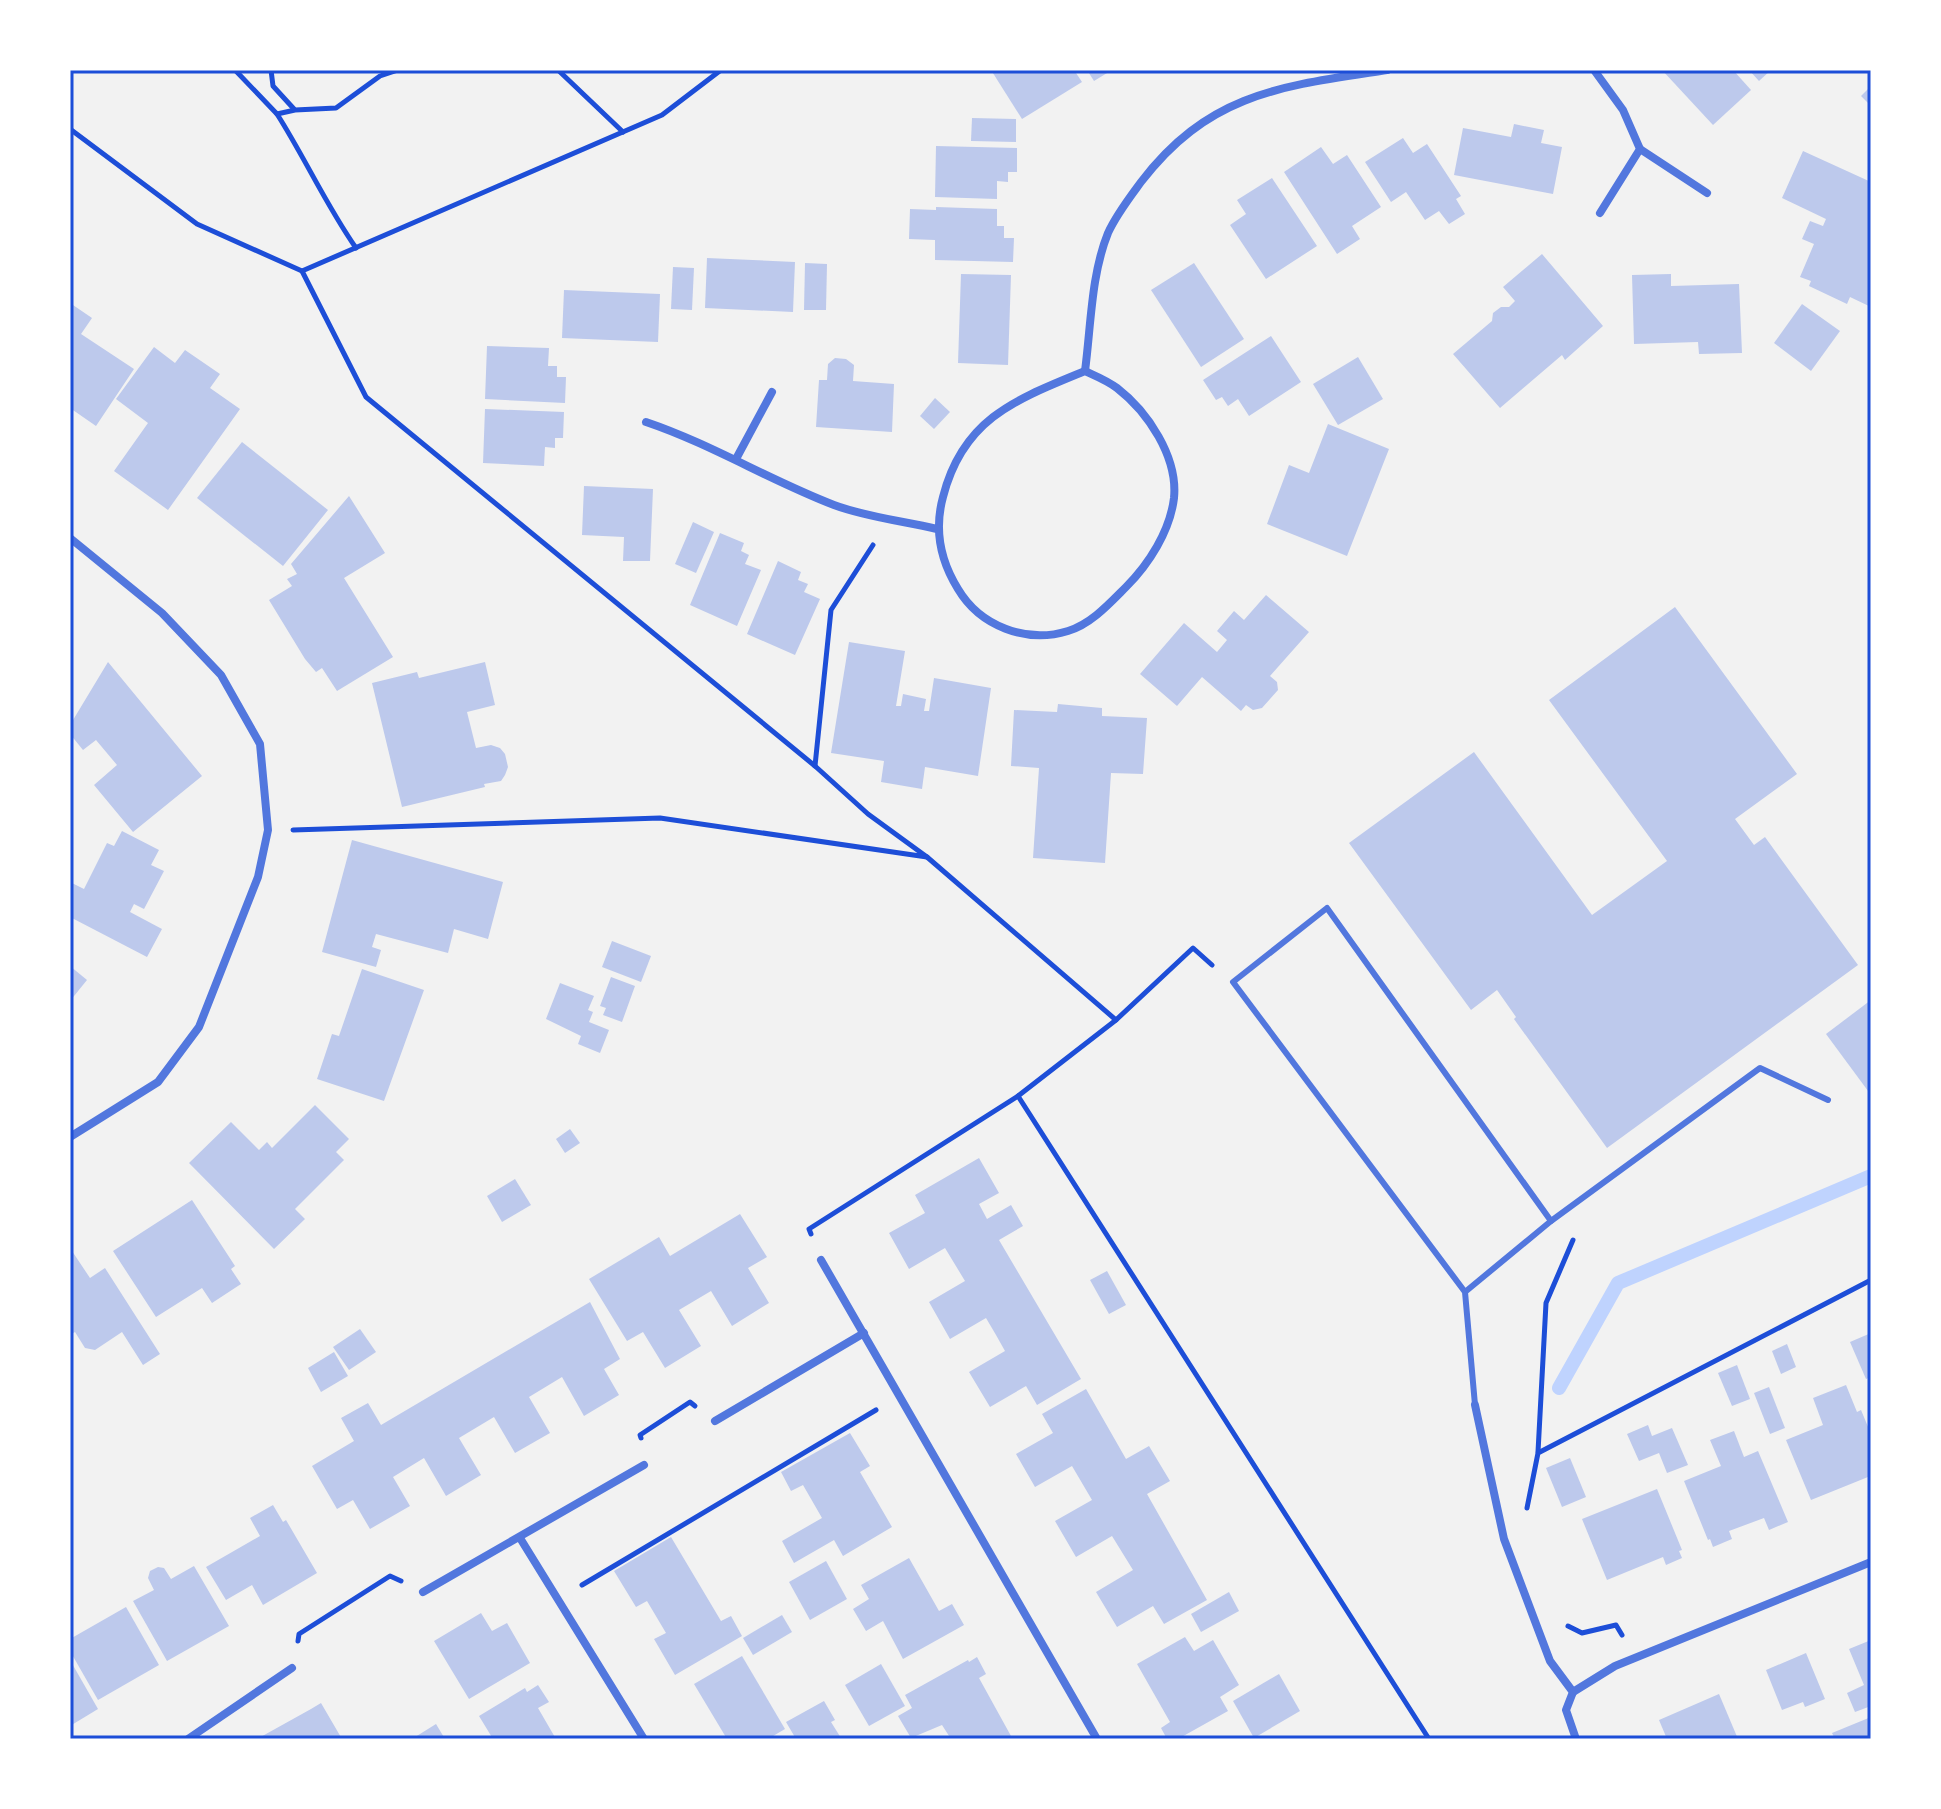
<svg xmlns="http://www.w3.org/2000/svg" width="1941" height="1809" viewBox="0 0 1941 1809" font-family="'Source Serif 4',serif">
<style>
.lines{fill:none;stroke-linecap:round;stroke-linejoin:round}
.stream{stroke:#bfd3fe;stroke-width:14}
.building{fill:#bdc9ec}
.path{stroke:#1d4ed8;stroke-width:5}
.service{stroke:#5277de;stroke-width:6}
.minor{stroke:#5277de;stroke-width:8}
.neatline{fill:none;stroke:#1d4ed8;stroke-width:3}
</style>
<rect width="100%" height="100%" fill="#f2f2f2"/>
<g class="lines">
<path class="stream" d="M1559 1388 1618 1283 1871 1176"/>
</g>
<g class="building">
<path d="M991 70H1074L1082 82 1022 119Z"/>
<path d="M1087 70H1112L1094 81Z"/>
<path d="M1662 70H1733L1751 90 1713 125Z"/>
<path d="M1749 70H1771L1759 81Z"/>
<path d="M1871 86V106L1861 96Z"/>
<path d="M972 118 1016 119V142L971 141Z"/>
<path d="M1514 124 1544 130 1541 143 1562 147 1553 194 1454 175 1463 128 1511 137Z"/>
<path d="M1403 138 1413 153 1427 144 1461 196 1456 199 1465 214 1449 224 1439 211 1425 220 1406 192 1391 202 1365 162Z"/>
<path d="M936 146 1017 148V172H1008V182L997 181V199L935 197Z"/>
<path d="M1321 147 1333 164 1347 155 1381 207 1352 226 1360 239 1337 254 1284 172Z"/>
<path d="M1803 151 1871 182V307L1850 297 1847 304 1809 286 1811 281 1800 277 1814 244 1802 239 1810 221 1823 226 1826 219 1782 198Z"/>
<path d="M1272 178 1317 246 1266 279 1230 225 1246 214 1237 200Z"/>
<path d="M936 207 997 209V226H1004V238H1014L1013 262 935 260V240L909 239 910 209 936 210Z"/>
<path d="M1542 254 1603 326 1565 360 1562 355 1500 408 1453 354 1492 321 1493 313 1501 307H1509L1515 301 1503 287Z"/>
<path d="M707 258 795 262 793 312 705 308Z"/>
<path d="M805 263 827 264 826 310H804Z"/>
<path d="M1194 263 1244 339 1201 367 1151 290Z"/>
<path d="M673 267 694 268 692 310 671 309Z"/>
<path d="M961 274 1011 275 1008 365 958 363Z"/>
<path d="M1671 274V286L1739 284 1742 353 1699 354 1698 342 1634 344 1632 275Z"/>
<path d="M564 290 660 294 658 342 562 338Z"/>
<path d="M70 303 92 318 81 334 134 369 96 426 70 408Z"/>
<path d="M1802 304 1840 331 1811 371 1774 343Z"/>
<path d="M1271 336 1301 382 1249 416 1238 399 1228 406 1222 397 1216 400 1203 380Z"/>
<path d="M487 346 549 348 548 366H557V377H566L565 403 485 399Z"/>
<path d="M154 347 175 363 185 350 220 374 210 388 240 409 168 510 114 471 148 423 116 399Z"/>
<path d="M1358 357 1383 399 1338 425 1313 384Z"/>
<path d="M835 358 846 359 854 365 853 381 894 384 892 432 816 427 819 380H827L828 364Z"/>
<path d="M935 398 950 412 934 429 920 416Z"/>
<path d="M485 409 564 412 563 438H555V448L545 447 544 466 483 463Z"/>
<path d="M1328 424 1389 449 1347 556 1267 524 1289 465 1309 473Z"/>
<path d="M242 442 328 510 283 566 197 498Z"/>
<path d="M584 486 653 489 650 561H623L624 537 582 535Z"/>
<path d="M349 496 385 553 344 578 393 657 337 691 322 668 316 672 305 659 269 600 292 586 287 579 297 574 291 564Z"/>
<path d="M693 522 714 532 696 573 675 564Z"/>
<path d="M720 533 744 543 741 551 749 555 745 564 761 570 737 626 690 605Z"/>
<path d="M778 561 801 572 798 580 808 584 804 592 820 599 795 655 747 634Z"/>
<path d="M1266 595 1309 632 1270 676 1277 682 1278 690 1262 708 1253 710 1246 705 1241 711 1202 677 1177 706 1140 674 1184 623 1217 652 1227 640 1217 631 1234 611 1244 620Z"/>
<path d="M1675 607 1797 774 1735 819 1754 845 1765 837 1858 965 1607 1148 1514 1019 1516 1017 1497 990 1471 1010 1349 843 1474 752 1592 915 1667 861 1549 700Z"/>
<path d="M849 642 905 651 896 706H901L903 694 926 699 924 711H929L934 678 991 688 978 776 925 767 922 789 881 782 884 761 831 753Z"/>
<path d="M108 662 202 776 133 832 94 785 117 765 96 740 83 750 70 734V725Z"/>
<path d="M485 662 495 705 467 712 476 748 491 745 500 748 505 754 508 767 505 775 501 781 484 784 485 787 402 807 372 683 417 672 419 678Z"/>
<path d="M1058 704 1102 708V716L1147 718 1143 774 1111 773 1105 863 1033 858 1039 768 1011 766 1014 710 1057 712Z"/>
<path d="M122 831 159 850 151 865 164 871 144 909 134 904 130 912 162 929 147 957 70 917V882L84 889 107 843 114 846Z"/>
<path d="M352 840 503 882 488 939 454 929 448 953 376 934 372 947 381 950 376 967 322 952Z"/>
<path d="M612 941 651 956 641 982 602 967Z"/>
<path d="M70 966 87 980 70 1001Z"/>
<path d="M362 969 424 990 384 1101 317 1079 332 1034 339 1036Z"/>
<path d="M611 977 635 986 622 1022 603 1015 606 1008 600 1006Z"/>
<path d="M560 983 594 996 588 1010 593 1012 589 1022 609 1030 600 1053 578 1044 581 1036 546 1019Z"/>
<path d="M1871 1000V1095L1826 1034Z"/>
<path d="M315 1105 349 1139 336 1152 344 1160 295 1209 305 1219 274 1249 189 1163 231 1122 259 1150 267 1142 272 1148Z"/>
<path d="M570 1129 580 1143 565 1153 556 1139Z"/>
<path d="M979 1158 999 1193 979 1204 987 1219 1011 1205 1023 1226 999 1240 1081 1379 1037 1405 1026 1386 990 1407 969 1372 1005 1351 996 1335 986 1318 950 1339 929 1302 965 1281 945 1248 909 1269 889 1233 925 1213 915 1195Z"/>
<path d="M515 1179 531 1205 502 1222 487 1196Z"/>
<path d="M192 1200 235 1266 231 1269 241 1284 212 1303 202 1288 156 1317 113 1251Z"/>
<path d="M740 1214 767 1257 748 1268 769 1303 732 1326 711 1291 679 1310 701 1346 665 1368 643 1332 627 1341 589 1279 659 1237 670 1256Z"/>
<path d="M70 1248 90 1278 105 1268 160 1354 143 1365 122 1332 95 1350 85 1348 75 1332 70 1335Z"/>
<path d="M1107 1271 1126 1305 1109 1314 1090 1280Z"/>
<path d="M590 1302 620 1359 604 1369 619 1395 584 1416 562 1377 529 1397 550 1433 515 1453 494 1417 459 1438 481 1475 446 1496 424 1458 393 1477 410 1506 370 1529 353 1500 337 1509 312 1466 354 1441 341 1418 368 1403 381 1425Z"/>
<path d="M360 1329 376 1352 349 1370 333 1347Z"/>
<path d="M1871 1333V1377L1866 1379 1850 1342Z"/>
<path d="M1787 1344 1796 1367 1781 1374 1772 1351Z"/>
<path d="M334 1352 348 1376 321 1392 308 1368Z"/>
<path d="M1737 1365 1750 1399 1732 1406 1718 1373Z"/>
<path d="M1846 1385 1857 1412 1861 1410 1871 1434V1485L1868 1477 1811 1500 1786 1440 1823 1425 1813 1398Z"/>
<path d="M1769 1387 1785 1428 1770 1434 1754 1393Z"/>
<path d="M1086 1389 1126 1459 1149 1446 1170 1481 1147 1494 1207 1600 1164 1624 1153 1606 1117 1627 1096 1592 1133 1570 1112 1536 1076 1557 1055 1521 1092 1500 1072 1466 1035 1487 1016 1454 1053 1433 1042 1414Z"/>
<path d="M1648 1425 1652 1436 1672 1428 1688 1465 1667 1473 1659 1453 1639 1461 1627 1434Z"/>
<path d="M1734 1431 1744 1457 1758 1451 1788 1522 1769 1530 1764 1518 1729 1531 1732 1539 1713 1547 1710 1539 1708 1540 1684 1481 1721 1466 1710 1440Z"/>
<path d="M850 1433 870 1466 860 1472 892 1527 843 1556 834 1540 794 1563 782 1541 822 1518 803 1485 791 1491 781 1472Z"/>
<path d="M1570 1458 1586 1497 1562 1507 1546 1468Z"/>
<path d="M1657 1489 1682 1550 1679 1551 1682 1558 1666 1565 1663 1557 1607 1580 1582 1519Z"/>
<path d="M273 1505 283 1522 286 1520 317 1573 263 1605 252 1585 226 1600 206 1567 260 1536 250 1518Z"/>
<path d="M671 1537 721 1621 731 1616 742 1636 675 1675 654 1639 666 1633 647 1601 636 1607 614 1571Z"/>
<path d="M909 1558 939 1611 952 1604 964 1625 903 1659 883 1621 866 1631 853 1609 869 1599 861 1585Z"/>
<path d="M826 1561 847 1599 810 1620 789 1582Z"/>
<path d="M194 1566 229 1626 167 1661 133 1601 154 1590 148 1578 150 1571 158 1567 164 1568 171 1579Z"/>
<path d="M1229 1592 1239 1611 1201 1632 1191 1614Z"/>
<path d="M126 1607 159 1665 98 1700 70 1651V1639Z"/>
<path d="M481 1613 492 1631 507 1623 530 1663 469 1699 434 1641Z"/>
<path d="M782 1615 792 1632 753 1655 743 1638Z"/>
<path d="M1185 1637 1194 1651 1213 1640 1239 1685 1220 1697 1228 1711 1178 1739H1167L1161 1728 1170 1722 1137 1664Z"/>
<path d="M1871 1640V1706L1855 1712 1847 1693 1864 1685 1849 1649Z"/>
<path d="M1806 1653 1825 1699 1805 1707 1803 1702 1782 1710 1766 1670Z"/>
<path d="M742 1656 785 1729 768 1739H727L694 1684Z"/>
<path d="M977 1657 986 1674 979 1678 1011 1736 1006 1739H951L942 1725 911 1738 898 1716 912 1708 905 1695 968 1660 969 1662Z"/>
<path d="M70 1660 98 1709 70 1726Z"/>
<path d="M881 1664 905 1706 869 1726 845 1685Z"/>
<path d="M1279 1674 1300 1711 1254 1738 1233 1701Z"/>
<path d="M538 1685 549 1702 538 1708 556 1739H493L479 1716 525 1688 527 1692Z"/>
<path d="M1719 1694 1738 1739H1667L1659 1720Z"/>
<path d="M824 1701 835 1720 831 1722 841 1738 796 1739 786 1722Z"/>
<path d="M321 1703 342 1739H257L311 1709Z"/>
<path d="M1871 1717V1739H1835L1832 1733Z"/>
<path d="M436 1724 445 1739H412Z"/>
</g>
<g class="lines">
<g class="path">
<path d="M235 70 277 114 295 110 336 108 380 76 398 70"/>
<path d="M271 70 273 86 294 109"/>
<path d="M558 70 623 132"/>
<path d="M721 70 662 115 302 271 366 397 815 766 831 610 873 545"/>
<path d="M277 114C305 158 326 205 356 248"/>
<path d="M70 129 197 224 302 271"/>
<path d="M293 830 660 818 927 857 868 814 815 766"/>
<path d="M1116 1020 1193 948 1212 965"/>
<path d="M1018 1096 1429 1739"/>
<path d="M811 1234 809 1229 1018 1096 1116 1020 927 857"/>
<path d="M641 1438 640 1435 690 1402 695 1406"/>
<path d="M1538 1452 1546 1303 1573 1240"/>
<path d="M1527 1508 1538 1453 1871 1280"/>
<path d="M582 1585 876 1410"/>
<path d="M1568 1626 1582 1633 1616 1625 1622 1635"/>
<path d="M298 1641 299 1634 390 1576 401 1581"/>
</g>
<g class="service">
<path d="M1551 1221 1760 1068 1828 1100"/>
<path d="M1465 1292 1551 1221 1327 908 1233 982 1465 1292 1475 1405"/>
</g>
<g class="minor">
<path d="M1594 70 1623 110 1640 149 1600 213"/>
<path d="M1640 149 1707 193"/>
<path d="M1085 371C1096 376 1108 381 1117 388 1148 412 1178 457 1174 498 1170 531 1149 564 1126 587 1109 604 1091 624 1068 631 1026 644 980 626 958 589 940 560 934 530 943 497 963 418 1017 399 1085 371Z"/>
<path d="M1085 371C1091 326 1091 275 1108 233 1116 215 1130 197 1141 182 1210 92 1283 86 1387 70"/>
<path d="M646 422C711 444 769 480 834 505 866 517 903 521 937 529"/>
<path d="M736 459 772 392"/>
<path d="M70 538 162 613 221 675 260 744 268 830 258 877 199 1027 158 1082 70 1137"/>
<path d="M821 1260 1097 1739"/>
<path d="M1475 1405 1504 1539 1550 1661 1573 1692 1566 1710 1576 1739"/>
<path d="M715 1421 864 1333"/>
<path d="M520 1538 644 1739"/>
<path d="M423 1592 644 1465"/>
<path d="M1573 1692 1615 1666 1871 1562"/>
<path d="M188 1739 292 1668"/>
</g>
</g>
<rect width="1941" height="1809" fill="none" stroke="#ffffff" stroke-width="144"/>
<rect x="72" y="72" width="1797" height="1665" class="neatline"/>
</svg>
